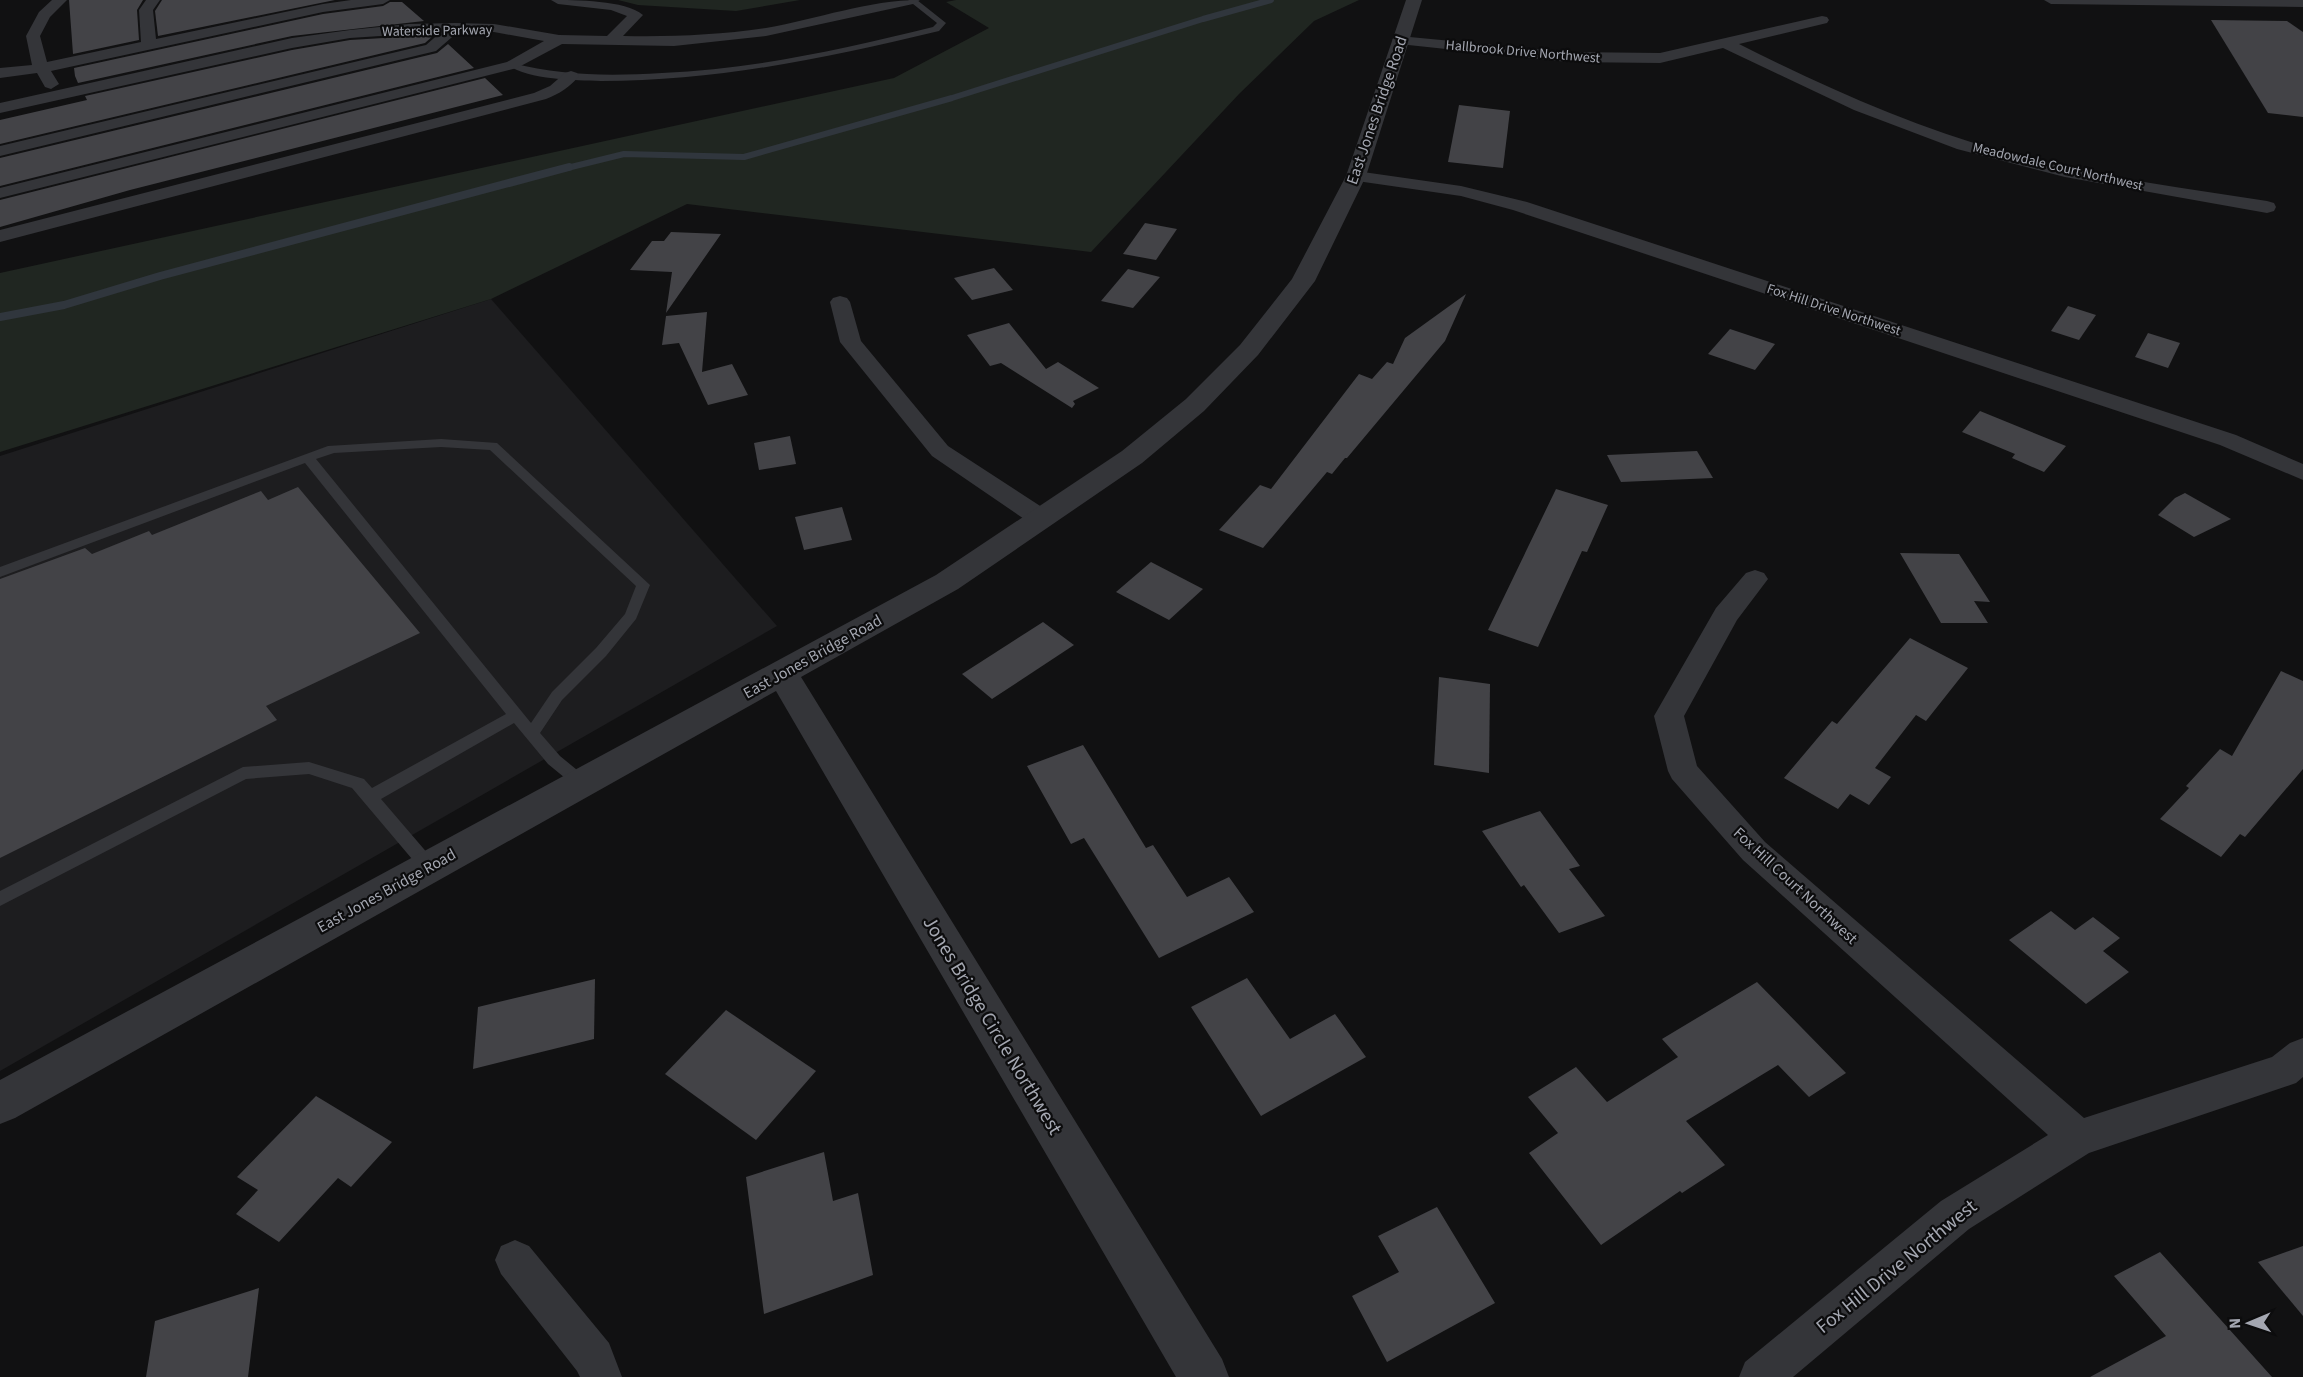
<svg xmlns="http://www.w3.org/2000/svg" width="2303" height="1377" viewBox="0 0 2303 1377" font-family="'Source Sans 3',sans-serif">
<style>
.built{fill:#1d1d1f}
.green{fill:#202621}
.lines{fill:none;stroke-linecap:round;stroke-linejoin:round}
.stream-far1{stroke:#30363d;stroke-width:6}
.stream{stroke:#30363d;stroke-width:8}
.building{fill:#434347}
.service{fill:#343539;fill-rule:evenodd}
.minor{fill:#343539;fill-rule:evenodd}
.tertiary{fill:#343539;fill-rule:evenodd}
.labels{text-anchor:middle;stroke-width:4.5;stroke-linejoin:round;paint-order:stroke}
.far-street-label{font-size:14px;fill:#a4a7b1;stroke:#0c0c0d}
.street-label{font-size:16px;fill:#a4a7b1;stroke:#0c0c0d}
.near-street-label{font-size:20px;fill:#a4a7b1;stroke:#0c0c0d}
</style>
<rect width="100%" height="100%" fill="#111112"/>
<path class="built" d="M491 299 777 626 0 1071V456Z"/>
<g class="green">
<path d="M618 0H800L736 11 638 5Z"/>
<path d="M956 0H1359L1314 21 1239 94 1091 252 687 204 491 299 0 452V273L894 78 989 28 946 2Z"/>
</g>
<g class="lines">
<path class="stream-far1" d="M563 169 624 154 744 157 952 98 1203 19 1271 0"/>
<path class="stream" d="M0 317 64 305 160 276 569 167"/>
</g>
<g class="building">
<path d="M69 0H143L137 10 139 40 73 54Z"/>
<path d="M162 0H335L158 36 155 11Z"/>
<path d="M390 2H402L424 21 292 36 78 83 75 76 74 68 323 14 383 6Z"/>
<path d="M2211 20 2287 21 2303 32V117L2268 113Z"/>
<path d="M434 35 425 43 0 144V120L87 100 85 96 292 50 350 40Z"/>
<path d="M448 44 474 68 0 186V158L437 53Z"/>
<path d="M485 78 503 95 130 190 0 227V200Z"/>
<path d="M1459 105 1510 111 1503 168 1448 162Z"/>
<path d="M1145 223 1177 229 1156 260 1123 254Z"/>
<path d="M671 232 721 234 666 313 672 272 630 270 652 241H664Z"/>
<path d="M994 268 1013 290 972 300 954 278Z"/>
<path d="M1128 269 1160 277 1133 308 1101 301Z"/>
<path d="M1466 294 1445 341 1347 458H1345L1332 474 1327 472 1263 548 1219 530 1260 485 1271 489 1359 374 1372 379 1387 362 1393 364 1405 338Z"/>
<path d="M2068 306 2096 315 2079 340 2051 331Z"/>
<path d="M707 312 702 372 732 364 748 395 708 405 679 343 662 345 666 316Z"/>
<path d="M1009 323 1046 369 1058 362 1099 388 1073 401 1075 404 1072 408 1001 363 990 366 967 335Z"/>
<path d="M1730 329 1775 344 1755 370 1708 354Z"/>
<path d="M2148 333 2180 343 2168 368 2135 357Z"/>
<path d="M1980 411 2066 446 2044 472 2012 458 2015 454 1962 432Z"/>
<path d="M790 436 796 464 759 470 754 443Z"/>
<path d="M1697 451 1713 478 1621 482 1607 455Z"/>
<path d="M298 487 420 633 266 706 277 720 0 858V579L85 548 92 554 149 531 152 535 261 491 268 500Z"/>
<path d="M1556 489 1608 505 1587 552 1582 551 1538 647 1488 630Z"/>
<path d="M2185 493 2231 519 2194 537 2158 515 2175 498Z"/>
<path d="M842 507 852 540 804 550 795 517Z"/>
<path d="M1900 553 1959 554 1990 602 1974 601 1988 623H1941Z"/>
<path d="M1151 562 1203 589 1169 620 1116 592Z"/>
<path d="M1043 622 1074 645 992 699 962 674Z"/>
<path d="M1910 638 1968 668 1926 721 1916 715 1875 768 1891 777 1869 805 1850 794 1838 809 1784 778 1832 721 1837 724Z"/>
<path d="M2281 671 2303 681V769L2245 837 2240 834 2221 857 2160 819 2189 788 2186 786 2220 749 2232 756Z"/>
<path d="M1439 677 1490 684 1489 773 1434 765Z"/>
<path d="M1083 745 1146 848 1153 845 1187 897 1229 877 1254 912 1159 958 1084 838 1071 844 1027 766Z"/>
<path d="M1540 811 1580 866 1569 869 1605 916 1559 933 1524 885 1521 887 1482 831Z"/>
<path d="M2051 911 2075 930 2093 917 2120 938 2103 951 2129 972 2086 1004 2009 940Z"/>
<path d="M1247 978 1290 1039 1335 1014 1366 1057 1261 1116 1191 1007Z"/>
<path d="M595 979 594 1039 473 1069 478 1007Z"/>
<path d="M1757 982 1846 1073 1809 1097 1778 1065 1686 1121 1725 1165 1682 1193 1680 1191 1601 1245 1529 1153 1558 1133 1528 1097 1576 1067 1607 1102 1678 1057 1662 1039Z"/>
<path d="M726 1010 816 1071 756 1140 665 1074Z"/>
<path d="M316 1096 392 1142 351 1187 338 1178 279 1242 236 1214 258 1190 237 1177Z"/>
<path d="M824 1152 833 1201 858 1193 873 1275 764 1314 746 1177Z"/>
<path d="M1437 1207 1495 1303 1387 1362 1352 1296 1399 1272 1378 1236Z"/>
<path d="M2303 1246V1316L2258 1262Z"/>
<path d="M2160 1252 2272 1377H2090L2166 1336 2114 1276Z"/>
<path d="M259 1288 248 1377H146L155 1321Z"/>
</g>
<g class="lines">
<g class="service">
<path d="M908 0H917L946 23 939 31C826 58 718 81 601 81 575 80 529 80 508 65L512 63C562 76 610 76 662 73 755 69 843 49 933 27L937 23Z"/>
<path d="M441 439 497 443 650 585 636 619 606 656 562 700 540 733 560 756 588 779 590 783 588 787 582 789 576 787 548 764 514 723 381 799 435 862 437 867 435 872 429 874 423 872 352 788 309 774 246 779 0 906V891L243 767 309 762 364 779 372 788 506 714 305 463 0 577V567L328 446ZM441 447 490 450 636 586 625 614 596 648 552 692 531 723 316 459 334 453Z"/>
</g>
<g class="minor">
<path d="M52 0H67L50 17 40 36 47 62 141 42 139 10 146 0H160L153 10 156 39 323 4 351 0H390L383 4 323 12 51 71 59 84 51 89 45 87 37 73 0 78V68L32 65 26 36 39 12Z"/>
<path d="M551 0C576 0 625 0 643 15L623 36C671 37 719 35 766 28 818 19 868 0 920 0L913 4 766 36 674 46 562 44 517 68 0 198V188L507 62 544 41 494 32 459 31 436 51 0 156V146L426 45 441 32 350 38 292 48 0 113V103L292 38 350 30 409 24 455 23 494 24 559 35 607 36 627 16 611 10 558 4Z"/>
<path d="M2044 0H2303V7L2051 4Z"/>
<path d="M1822 16 1827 17 1829 20 1827 23 1739 44C1824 87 1911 126 2004 152 2089 176 2179 187 2267 201L2274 203 2276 207 2274 211 2267 213 2065 177 1957 149 1854 110 1723 48 1660 63 1568 62 1399 44 1392 40 1399 36 1568 52 1660 53Z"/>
<path d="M571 71 577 73 579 76C570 87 559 94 546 99L0 242V230L534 93 550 86 565 73Z"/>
<path d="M1356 171 1461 186 1527 202 2236 435 2303 464V480L2220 445 1513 210 1461 196 1350 180 1347 176 1350 172Z"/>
<path d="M840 296 847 298 850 302 861 341 948 446 1051 513 1054 519 1051 525 1042 527 1033 525 932 456 840 342 830 302 833 298Z"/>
<path d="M1755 570 1764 573 1768 579 1737 620 1684 716 1697 766 1765 842 2084 1118 2272 1057 2290 1043 2303 1038V1077L2296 1083 2089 1153 1969 1229 1793 1377H1739L1745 1362 1941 1201 2048 1135 1743 860 1672 779 1668 771 1654 716 1716 608 1746 573Z"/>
<path d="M515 1240 529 1246 609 1343 622 1377H580L577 1371 501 1274 495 1260 501 1246Z"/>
</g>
<path class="tertiary" d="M1406 0H1422L1366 176 1315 281 1258 355 1204 411 1142 463 958 589 801 677 1222 1359 1229 1377H1176L776 691 15 1118 0 1124V1080L936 575 1122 451 1186 399 1240 345 1292 279 1346 176Z"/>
</g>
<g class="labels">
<g class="far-street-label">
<text transform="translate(437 30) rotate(-1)" y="5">Waterside Parkway</text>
<text transform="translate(1523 51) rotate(5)" y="5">Hallbrook Drive Northwest</text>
<text transform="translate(2058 166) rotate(13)" y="5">Meadowdale Court Northwest</text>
<text transform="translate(1834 309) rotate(18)" y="5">Fox Hill Drive Northwest</text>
</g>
<g class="street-label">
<text transform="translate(1376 110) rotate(-71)" y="6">East Jones Bridge Road</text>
<text transform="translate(812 656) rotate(-29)" y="6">East Jones Bridge Road</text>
<text transform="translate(1796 885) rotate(43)" y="6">Fox Hill Court Northwest</text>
<text transform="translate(386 890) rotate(-29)" y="6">East Jones Bridge Road</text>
</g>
<g class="near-street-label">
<text transform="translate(993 1025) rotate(59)" y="7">Jones Bridge Circle Northwest</text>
<text transform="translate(1896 1266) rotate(-39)" y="7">Fox Hill Drive Northwest</text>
</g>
</g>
<g transform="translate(2249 1323) rotate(268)" stroke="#0c0c0d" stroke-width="4.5" paint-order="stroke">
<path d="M0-4.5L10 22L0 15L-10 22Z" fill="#a4a7b1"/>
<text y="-9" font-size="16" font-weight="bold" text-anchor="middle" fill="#a4a7b1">N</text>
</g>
</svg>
